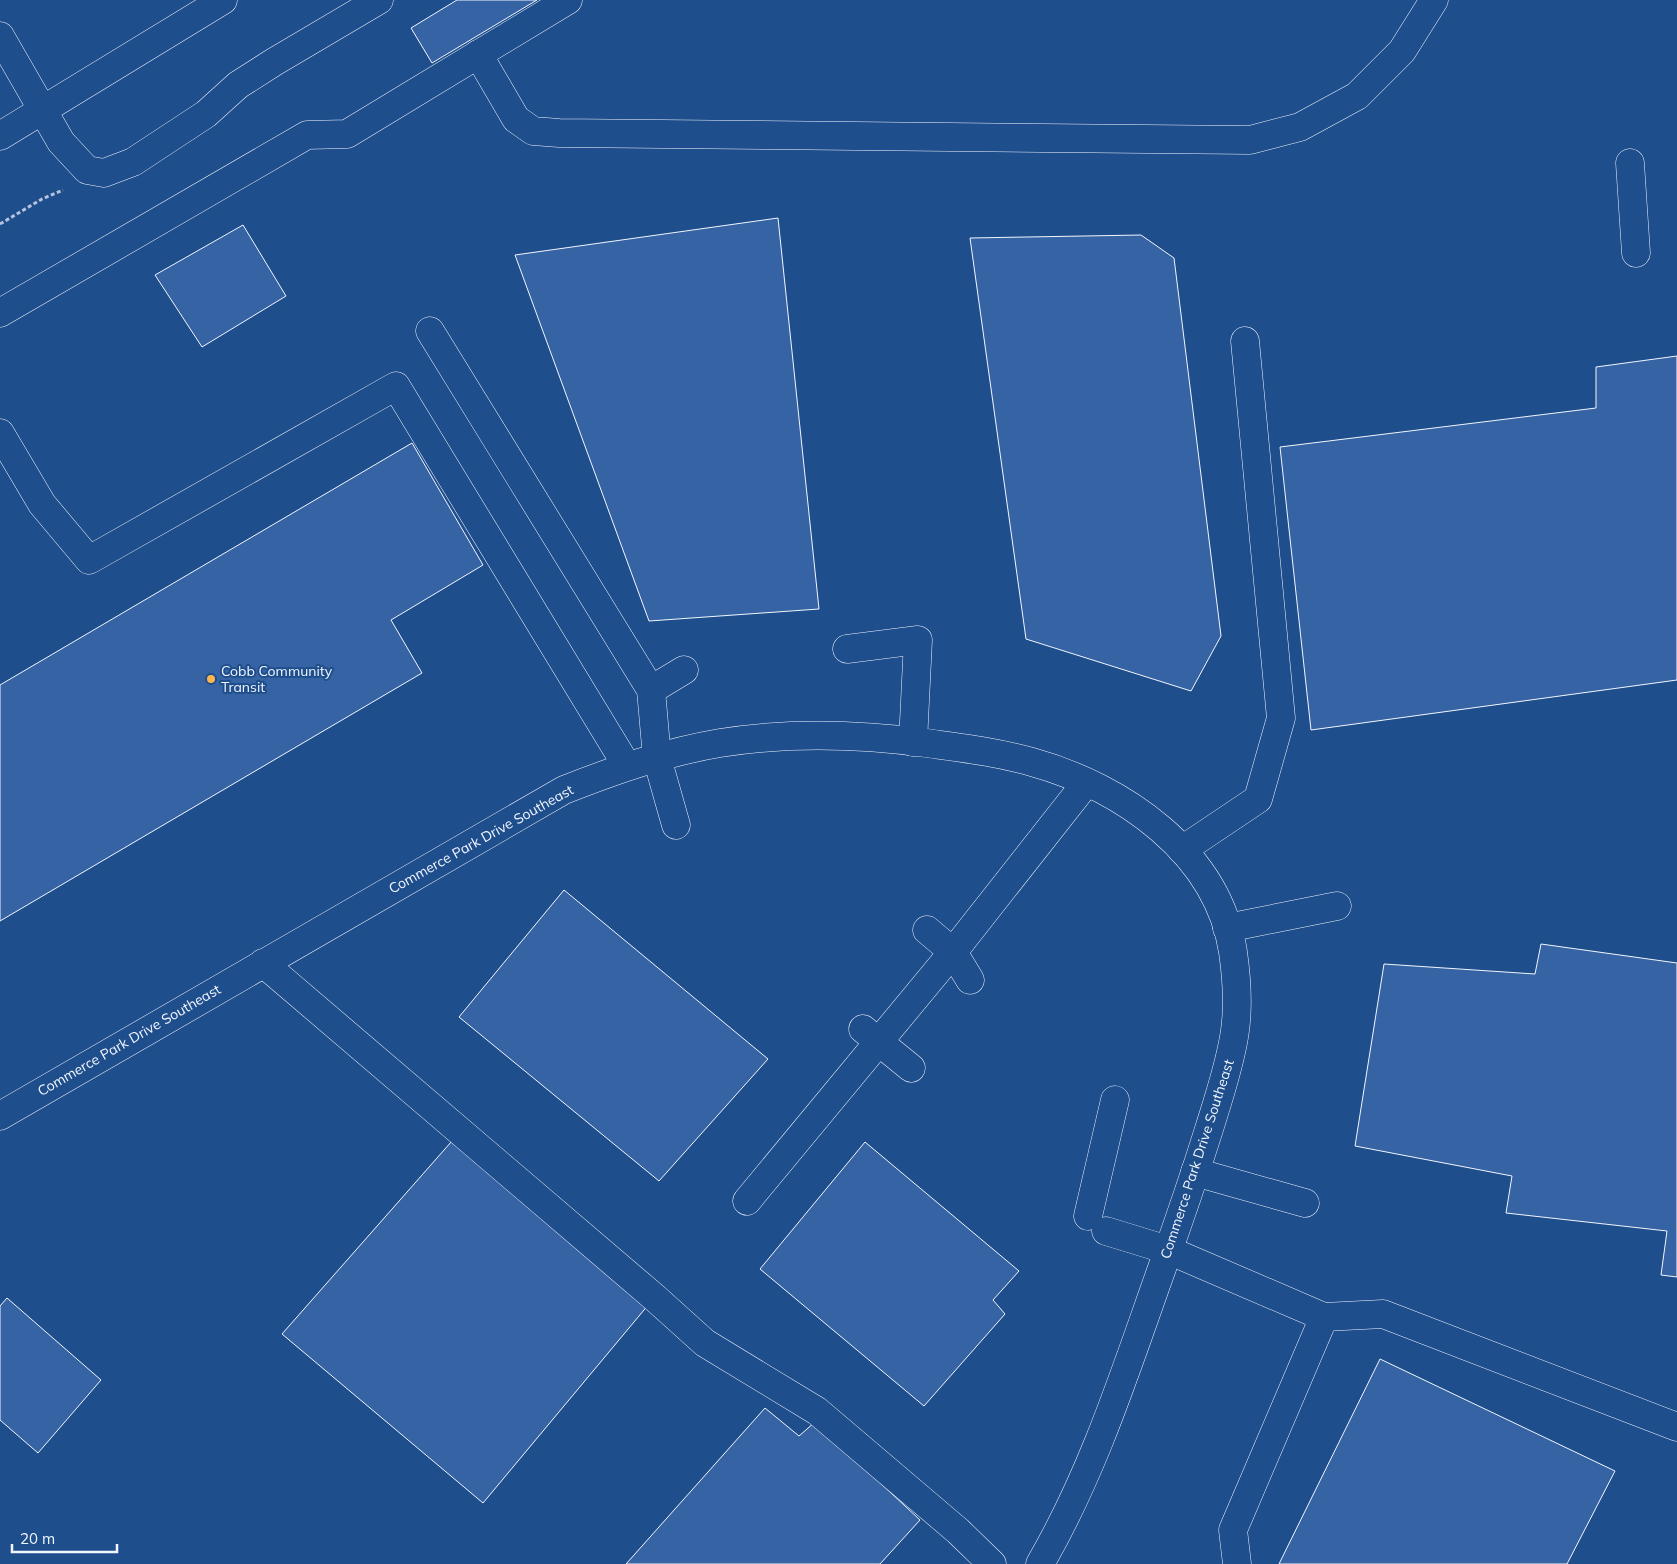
<svg xmlns="http://www.w3.org/2000/svg" width="1677" height="1564" viewBox="0 0 1677 1564" font-family="Mulish,sans-serif">
<style>
.building{fill:#3563a3;stroke:#f2f6ff}
.lines{fill:none;stroke-linecap:round;stroke-linejoin:round}
.minor-casing{stroke:#f2f6ff;stroke-width:29}
.highway-casing{stroke:#f2f6ff;stroke-width:29}
.path{stroke:#b3c4dc;stroke-width:3;stroke-dasharray:4 2.5;stroke-linecap:butt}
.minor{stroke:#1f4e8c;stroke-width:28}
.highway{stroke:#1f4e8c;stroke-width:28}
.poi-dot{fill:#ffb74d;stroke:#1f4e8c;stroke-width:2}
.labels{text-anchor:middle;stroke-width:4;stroke-linejoin:round;paint-order:stroke}
.poi-label{font-size:14px;fill:#f2f6ff;stroke:#1f4e8c;text-anchor:start}
.street-label{font-size:14px;fill:#f2f6ff;stroke:#1f4e8c}
</style>
<rect width="100%" height="100%" fill="#1f4e8c"/>
<g class="building">
<path d="M457 0H537L432 63 411 28Z"/>
<path d="M778 218 819 609 649 621 515 255Z"/>
<path d="M243 225 286 296 202 347 155 275Z"/>
<path d="M1141 235 1174 258 1221 636 1191 691 1026 639 970 238Z"/>
<path d="M1677 356V680L1311 730 1280 447 1596 408V367Z"/>
<path d="M412 443 483 565 391 620 422 673 0 921V685Z"/>
<path d="M564 890 768 1059 659 1181 459 1017Z"/>
<path d="M1541 944 1677 963V1277L1661 1275 1667 1231 1506 1213 1512 1176 1355 1146 1384 964 1535 974Z"/>
<path d="M452 1141 649 1304 483 1503 282 1334Z"/>
<path d="M865 1142 1019 1271 993 1300 1005 1314 924 1406 760 1269Z"/>
<path d="M7 1298 101 1380 38 1453 0 1420V1306Z"/>
<path d="M1380 1359 1615 1471 1567 1564H1279Z"/>
<path d="M765 1408 799 1436 815 1422 920 1520 880 1564H626Z"/>
</g>
<g class="lines">
<g class="minor-casing">
<g id="minor">
<path d="M0 36 61 142 87 170 104 173 133 162 206 114 238 85 274 62 379 0"/>
<path d="M478 54 516 119 533 131 559 133 1250 140 1300 127 1357 96 1402 51 1434 0"/>
<path d="M1630 163 1636 253"/>
<path d="M0 313 307 135 347 134 568 0"/>
<path d="M430 331 651 690 657 758 676 825"/>
<path d="M0 433 42 504 89 560 396 386 627 766"/>
<path d="M847 649 918 640 913 742"/>
<path d="M651 690 684 670"/>
<path d="M1182 850 1258 799 1281 718 1245 341"/>
<path d="M1227 928 1337 906"/>
<path d="M263 963 654 1297 705 1343 817 1411 958 1531 992 1564"/>
<path d="M970 980 953 952 1086 783"/>
<path d="M863 1029 911 1068"/>
<path d="M0 1116 564 790C615 770 666 752 720 743 789 732 858 734 926 743 962 748 997 752 1032 762 1122 787 1218 852 1233 952 1237 980 1239 1009 1234 1037 1229 1067 1219 1097 1210 1126 1195 1174 1179 1221 1162 1268 1126 1369 1094 1471 1040 1564"/>
<path d="M1195 1172 1305 1203"/>
<path d="M747 1201 953 952 927 930"/>
<path d="M1088 1216 1115 1100"/>
<path d="M1106 1231 1168 1250 1324 1317 1383 1314 1677 1427"/>
<path d="M1237 1564 1233 1530 1324 1317"/>
</g>
</g>
<g class="highway-casing">
<path id="highway" d="M0 136 223 0"/>
</g>
<path class="path" d="M0 224 42 199 63 190"/>
<use href="#minor" class="minor"/>
<use href="#highway" class="highway"/>
</g>
<circle class="poi-dot" cx="211" cy="679" r="5"/>
<g class="labels">
<g class="poi-label">
<text x="221" y="676">Cobb Community<tspan x="221" dy="16">Transit</tspan></text>
</g>
<g class="street-label">
<text transform="translate(481 839) rotate(-29)" y="5">Commerce Park Drive Southeast</text>
<text transform="translate(129 1040) rotate(-30)" y="5">Commerce Park Drive Southeast</text>
<text transform="translate(1197 1159) rotate(-72)" y="5">Commerce Park Drive Southeast</text>
</g>
</g>
<path d="M12 1544v8h105v-8" fill="none" stroke="#f2f6ff" stroke-width="2.5"/>
<text x="20" y="1544" font-size="15" fill="#f2f6ff" stroke="#1f4e8c" stroke-width="4" paint-order="stroke">20 m</text>
</svg>
